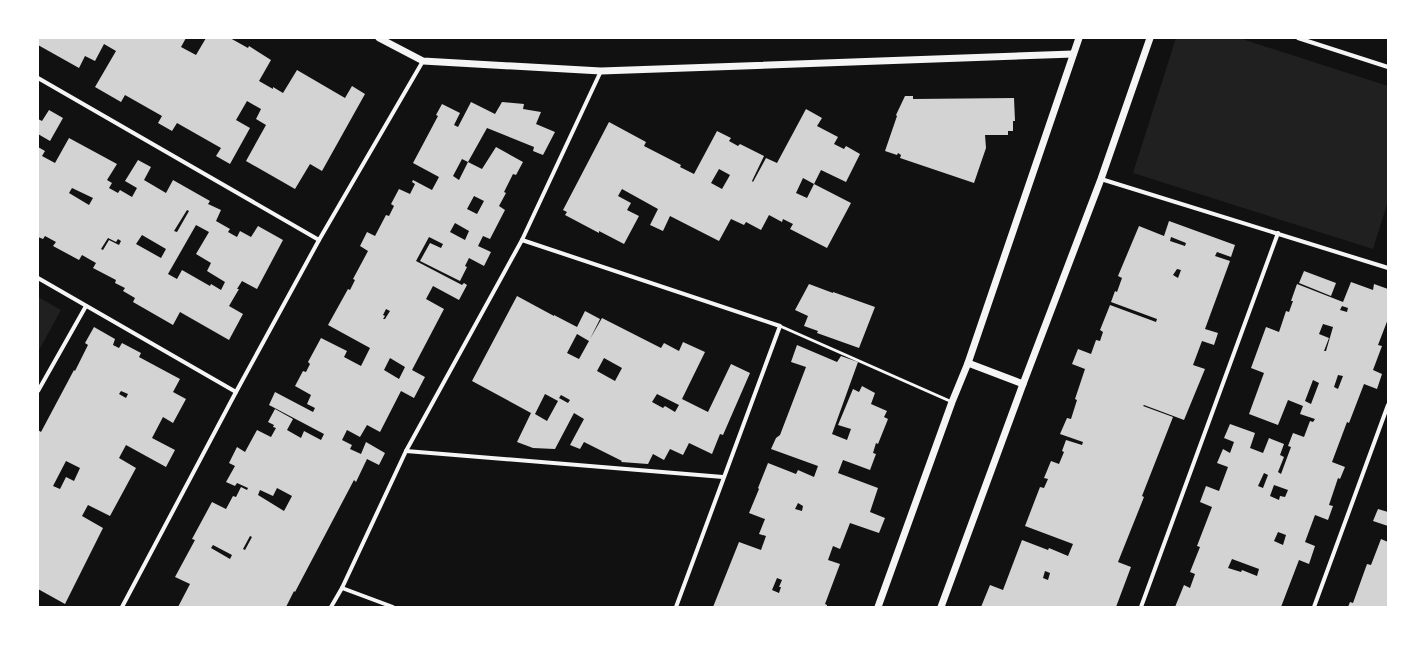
<svg xmlns="http://www.w3.org/2000/svg" width="1426" height="645" viewBox="0 0 1426 645" font-family="Rubik,sans-serif">
<style>
.green{fill:#202020}
.building{fill:#d3d3d3;fill-rule:evenodd}
.lines{fill:none;stroke-linecap:round;stroke-linejoin:round}
.service{stroke:#f5f5f5;stroke-width:3}
.minor{stroke:#f5f5f5;stroke-width:4}
.tertiary{stroke:#f5f5f5;stroke-width:7}
</style>
<rect width="100%" height="100%" fill="#111"/>
<g class="green">
<path d="M1176 38H1239L1388 86V201L1373 249 1133 173Z"/>
<path d="M38 297 61 310 38 352Z"/>
</g>
<g class="building">
<path d="M38 38H186L181 47 196 55 206 38H230L248 48 249 46 271 60 259 81 273 89V87L283 93 297 70 345 98 352 86 365 94 322 171 310 164 295 189 246 161 266 125 256 119 261 109 247 101 236 120 250 128 230 164 216 156 221 148 177 123 172 131 158 123 162 116 125 95 121 102 95 87 116 51 104 44 95 61 85 56 79 68 38 45Z"/>
<path d="M905 96H913V99L1014 98 1015 121H1013V131H1008V135H985L986 148 974 183 900 158 901 155 898 153 897 155 885 151 897 116 896 115Z"/>
<path d="M471 102 495 114 502 102 524 104 523 109 541 112 536 124 555 132 543 155 533 151 534 147 487 128 468 162 462 159 453 176 459 180 468 162 482 169 496 147 523 162 516 175 513 174 504 192 506 193 499 206 505 210 490 239 483 236 478 246 491 252 484 266 469 258 465 266 467 267 460 281 420 261 430 243 441 248 443 244 429 237 416 261 462 285 464 283 467 285 459 300 433 286 426 299 444 309 412 370 425 377 414 398 401 391 380 432 367 425 360 437 347 430 342 440 352 445 350 449 361 454 366 442 385 453 379 465 367 459 356 482 354 480 295 592 294 591 286 607H178L190 584 175 577 195 540 192 539 212 502 226 509 233 496 236 497 241 487 247 490 248 488 237 483 235 486 226 482 235 466 229 463 237 447 245 452 257 430 271 437 276 428 273 427 274 425 268 422 275 409 293 419 287 430 301 438 304 431 321 440 324 434 269 405 275 392 313 412 315 408 307 404 311 395 295 386 303 371 306 372 310 364 308 362 321 338 347 351 344 357 361 366 370 348 328 325 348 289 350 290 355 280 353 279 368 251 360 246 367 232 375 236 386 215 389 216 394 206 391 204 399 189 410 194 415 184 412 182 413 180 432 190 439 177 413 163 438 116 436 115 442 104 460 113 454 125 458 127ZM474 196 484 201 477 214 467 209ZM455 223 469 231 465 240 450 232ZM386 309 390 311 385 319H383L385 316 383 315ZM390 358 405 367 399 379 384 370ZM277 488 292 496 284 511 258 495 260 490 273 496ZM250 536 252 537 245 550 243 549ZM213 545 232 555 230 559 211 548Z"/>
<path d="M806 109 822 118 817 126 838 137 834 144 844 149 846 146 860 154 846 182 821 170 814 184 851 203 827 248 790 229 793 224 783 219 782 222 769 215 761 230 746 222 744 225 731 219 719 241 670 216 663 231 650 225 658 209 622 189 618 196 631 203 627 210 639 216 624 244 599 231V233L565 215 567 212 563 210 609 122 646 142 644 146 681 165 680 167 694 174 717 131 731 138 729 141 738 146 740 144 764 156 752 181 753 182 766 158 777 163ZM719 169 730 175 722 189 711 183ZM803 178 814 184 807 198 796 193Z"/>
<path d="M49 110 63 118 50 141 38 134V119L42 121Z"/>
<path d="M69 138 117 164 107 180 112 183 109 188 118 193 120 190 132 197 137 188 125 181 138 160 151 167 144 180 166 193 173 180 210 201 208 204 221 210 216 221 230 229 228 232 237 237 240 231 251 237 258 226 283 240 257 289 242 281 237 289H239L229 306 243 314 229 340 180 312 173 325 133 302 135 298 123 291 125 288 115 283 116 280 93 268 96 263 82 255 79 260 53 246 56 242 45 236 43 239 38 237V147L45 151 42 156 55 163ZM72 188 93 198 89 205 69 193ZM187 210 189 211 177 232 174 231ZM196 225 209 232 196 254 211 263 207 271 225 282 221 290 211 284 210 286 182 270 177 279 168 274ZM142 235 166 249 161 258 136 244ZM108 238 116 242 118 239 121 241 119 245 109 240 103 250 101 249Z"/>
<path d="M1169 221 1235 245 1231 257 1217 252 1215 256 1230 261 1205 329 1218 333 1214 345 1202 341 1193 365 1205 369 1184 420 1144 405 1143 406 1173 417 1142 496 1144 497 1118 562 1131 567 1116 607H981L990 585 1003 590 1022 540 1048 550 1049 548 1068 556 1073 544 1025 526 1040 487 1044 488 1048 479 1044 478 1051 461 1059 464 1064 452 1062 451 1066 440 1082 445 1083 442 1060 434 1067 418 1071 419 1077 400 1075 399 1085 369 1072 364 1078 349 1091 354 1096 340 1100 341 1103 332 1100 330 1110 305 1156 322 1157 319 1111 302 1115 291 1117 292 1122 278 1118 276 1139 226 1164 236ZM1171 237 1186 243 1185 246 1170 241ZM1177 269 1181 270 1178 278 1173 275ZM1045 571 1050 573 1048 580 1043 578Z"/>
<path d="M1304 271 1336 283 1331 296 1299 283Z"/>
<path d="M1351 282 1373 290 1374 284 1388 289V319L1378 345 1382 346 1373 370 1382 374 1377 389 1364 384 1349 423 1347 422 1332 462 1345 467 1340 479 1338 478 1329 505 1333 506 1328 520 1315 515 1305 542 1315 546 1309 564 1299 560 1281 607H1175L1184 585 1190 588 1195 574 1190 572 1200 547 1197 546 1212 507 1200 502 1206 486 1219 491 1228 467 1217 463 1223 449 1230 453 1234 442 1224 438 1230 424 1255 433 1250 448 1263 453 1269 438 1284 444 1280 455 1284 457 1278 472 1281 474 1291 447 1288 446 1293 433 1304 437 1310 421 1313 422 1315 419 1300 414 1303 406 1288 400 1278 425 1249 414 1264 373 1251 368 1266 327 1279 332 1286 311 1289 312 1293 301H1291L1297 284 1343 302ZM1342 306 1348 308 1347 312 1340 310ZM1323 324 1333 327 1326 351H1324L1329 338 1319 334ZM1338 375 1343 376 1338 389 1334 387ZM1313 380 1319 383 1311 404 1305 401ZM1264 473 1268 475 1263 488 1258 486ZM1274 485 1288 490 1285 497 1280 496 1279 500 1270 496ZM1278 532 1286 535 1283 545 1274 541ZM1232 559 1259 569 1257 576 1242 570 1241 572 1228 568Z"/>
<path d="M809 284 833 293V292L875 307 859 348 817 333 818 331 804 326 808 316 795 310Z"/>
<path d="M517 296 554 316V315L577 327 585 311 600 319 590 339 602 318 661 348 664 343 679 351 683 342 705 352 682 399 708 412 731 364 750 373 723 435 720 434 712 454 689 443 683 455 670 449 664 460 653 454 648 464 621 462 622 461 584 442 580 449 570 445 584 419 574 413 555 449 533 448 517 442 531 413 472 381ZM577 334 589 341 579 359 567 353ZM604 358 622 368 615 381 597 371ZM545 394 558 401 547 421 535 414ZM657 394 679 405 675 412 665 406 663 408 652 402ZM561 395 570 400 568 403 559 398Z"/>
<path d="M94 327 115 339 113 345 119 348 122 343 141 353 139 357 180 379 173 392 186 399 173 423 163 417 152 438 175 450 166 467 126 445 119 458 136 468 110 516 88 505 82 516 103 528 65 604 38 589V430L41 432 74 370 75 371 88 345 85 343ZM121 391 128 394 126 398 119 394ZM66 461 80 468 74 481 66 477 60 489 53 486Z"/>
<path d="M797 345 837 362 841 356 858 362 832 434 847 440 851 429 838 425 853 389 859 392 862 386 875 393 871 404 887 411 884 417 888 419 878 444 876 443 873 453 876 454 870 470 843 460 838 473 878 488 870 512 885 518 879 533 850 523 840 549 833 546 828 560 840 564 825 604 827 605V607H783L780 606V607H713L739 542 761 550 766 536 759 534 765 519 749 513 759 489 758 488 768 463 796 474 798 470 814 477 818 466 771 449 776 438 780 435 806 367 791 362ZM798 503 803 506 802 511 795 509ZM777 578 782 580 779 587H781L779 593 772 590Z"/>
<path d="M1378 509 1388 512V526L1373 521Z"/>
<path d="M1381 539 1388 542V607H1348L1350 602 1353 603 1367 564 1371 565Z"/>
</g>
<g class="lines">
<path class="service" d="M780 326 952 402"/>
<g class="minor">
<path d="M1298 38 1388 67"/>
<path d="M38 78 319 240"/>
<path d="M1101 179 1388 268"/>
<path d="M522 240 780 326 676 607"/>
<path d="M38 278 236 392"/>
<path d="M38 391 86 306"/>
<path d="M406 451 723 477"/>
<path d="M342 588 393 607"/>
<path d="M122 607 236 392 319 240 423 61"/>
<path d="M331 607 342 588 406 451 522 240 601 71"/>
<path d="M1141 607 1278 233"/>
<path d="M1314 607 1388 405"/>
</g>
<g class="tertiary">
<path d="M379 38 423 61 601 71 1073 54"/>
<path d="M968 363 1023 384"/>
<path d="M878 607 952 402 968 363 1079 38"/>
<path d="M941 607 1023 384 1101 179 1150 38"/>
</g>
</g>
<rect width="1426" height="645" fill="none" stroke="#ffffff" stroke-width="78"/>
</svg>
